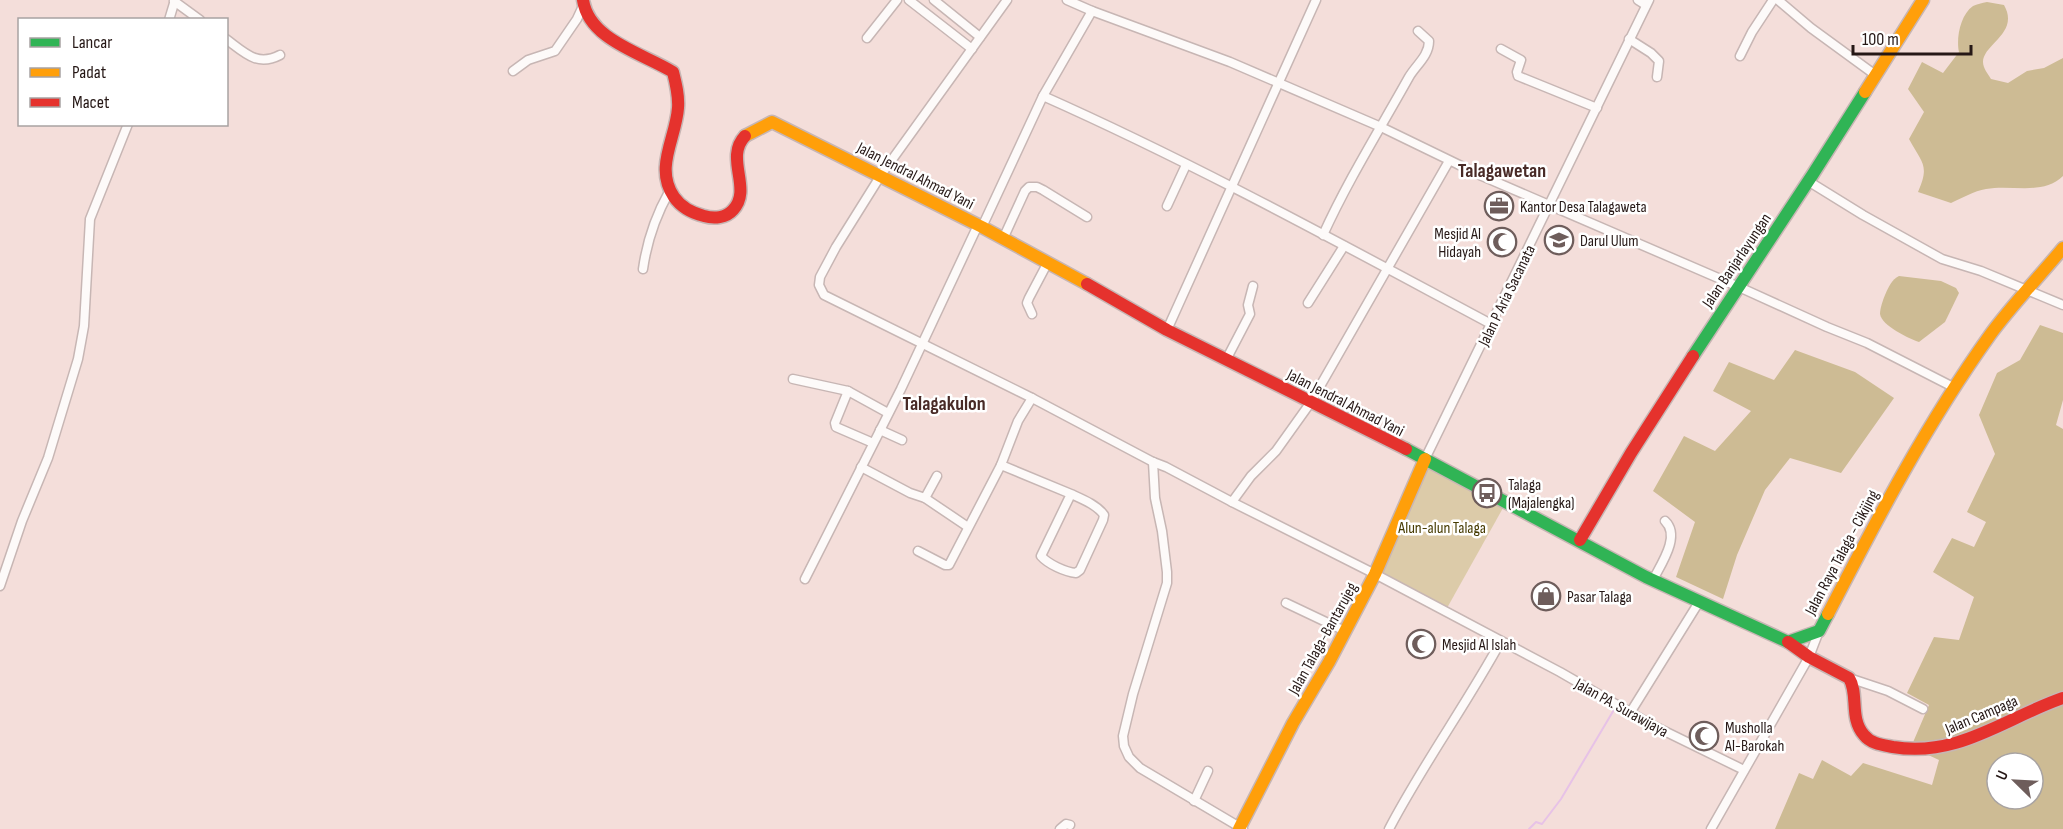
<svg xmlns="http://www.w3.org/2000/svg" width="2063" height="829" viewBox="0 0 2063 829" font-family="'Sofia Sans Condensed',sans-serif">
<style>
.green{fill:#dccba9}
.forest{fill:#cdbb94;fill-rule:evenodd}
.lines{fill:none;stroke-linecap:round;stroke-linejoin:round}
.stream{stroke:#e7c2e7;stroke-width:2}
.street-casing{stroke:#c7b6b4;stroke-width:11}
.fast-casing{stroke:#c7b6b4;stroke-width:15}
.slow-casing{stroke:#c7b6b4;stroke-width:15}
.jam-casing{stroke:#c7b6b4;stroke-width:15}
.street{stroke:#fdfaf9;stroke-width:8}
.fast{stroke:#30b455;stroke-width:12}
.slow{stroke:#ff9f0a;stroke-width:12}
.jam{stroke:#e5322d;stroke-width:12}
.labels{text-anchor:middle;stroke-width:5;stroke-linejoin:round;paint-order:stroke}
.street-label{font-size:16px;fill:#261816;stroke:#fff}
.poi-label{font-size:16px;fill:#261816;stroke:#fff;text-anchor:start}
.park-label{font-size:16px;fill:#473c03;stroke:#fff}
.quarter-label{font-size:20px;font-weight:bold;fill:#482a26;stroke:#fff}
</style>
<rect width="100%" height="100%" fill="#f4deda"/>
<path class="green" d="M1426 462 1503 508 1447 608 1369 571Z"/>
<g class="forest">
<path d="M1987 2 2004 5C2020 33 1983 44 1983 62 1983 68 1988 74 1991 79L2008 83 2027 71 2044 68 2063 58V176C2042 196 2012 184 1986 189 1974 191 1962 198 1951 203L1918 192C1930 165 1922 163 1909 139L1924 112 1908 89 1922 62 1943 73 1959 52C1956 39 1960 15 1973 6 1977 4 1982 3 1987 2Z"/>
<path d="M1899 276 1941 281 1956 288 1959 293 1945 322 1919 342C1908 338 1882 326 1880 314 1880 308 1883 300 1885 295 1888 288 1892 279 1899 276Z"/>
<path d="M2040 325 2063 333V400L2056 425 2063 429V829H1775L1799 773 1813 779 1822 760 1851 776 1863 763 1932 785 1939 760 1911 747 1929 705 1907 693 1934 637 1959 640 1974 597 1933 572 1952 538 1974 547 1986 522 1967 512 1995 454 1979 415 1997 373 2020 360ZM1997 763H2033V799H1997Z"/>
<path d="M1795 350 1855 372 1894 398 1841 473 1790 458 1765 490 1737 555 1723 599 1676 577 1695 522 1653 491 1684 436 1715 451 1751 411 1713 391 1729 362 1774 380Z"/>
</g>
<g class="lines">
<path class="stream" d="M1529 829 1536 822 1542 824 1561 799 1615 708"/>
<g class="street-casing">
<g id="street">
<path d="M909 0 972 49"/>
<path d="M934 0 980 37"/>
<path d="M1007 0 881 175 836 247 820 277 819 285 824 295 1032 398 1153 462 1166 467 1232 502 1375 574 1560 672 1652 725 1744 770"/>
<path d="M1067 0 1092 11 1230 62 1381 127 1482 176 1739 287 1827 327 1867 343 1955 388"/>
<path d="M1638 0 1646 5"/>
<path d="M1778 0 1811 28 1874 74"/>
<path d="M174 1 200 20"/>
<path d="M169 20 175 0"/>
<path d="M867 38 897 0"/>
<path d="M226 39C245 53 257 67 280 55"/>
<path d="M1629 39 1651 53 1659 61 1657 77"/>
<path d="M1501 49 1521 60 1517 72 1518 76 1597 108"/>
<path d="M1740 56 1752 32 1773 0"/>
<path d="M513 71 528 60 555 51 577 19 583 6"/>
<path d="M1043 96C1196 164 1343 245 1491 324"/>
<path d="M1808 181 1863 215 1942 259 1981 271 2063 305"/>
<path d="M1167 206 1186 165"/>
<path d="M982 227 1043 96 1092 11"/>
<path d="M1323 235C1348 180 1380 129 1409 77 1416 65 1429 56 1429 41L1418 31"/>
<path d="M1003 239 1025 191 1029 187H1037L1043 190 1087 217"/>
<path d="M643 269C647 241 655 217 669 192"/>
<path d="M1308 303 1344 246"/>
<path d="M1032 314 1027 303 1029 298 1048 262"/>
<path d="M1167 330 1316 0"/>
<path d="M1226 360 1250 314 1248 305 1253 286"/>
<path d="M793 379 848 391 888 413"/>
<path d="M848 391 835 423 836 427 873 443"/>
<path d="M1032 398 1018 421 1001 465 1071 494C1082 499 1097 505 1104 515L1103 520 1080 570 1076 573C1065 572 1048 564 1041 556L1071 494"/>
<path d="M880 430 902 440"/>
<path d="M1425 459 1649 0"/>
<path d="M1153 462 1155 498 1162 531 1167 572V583L1133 694 1123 736 1124 746 1129 757 1140 768 1243 829"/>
<path d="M861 467 910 493 925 498 968 527"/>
<path d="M925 498 937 476"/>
<path d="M1232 502 1251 476 1276 451 1311 402 1449 161"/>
<path d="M918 551 945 565H949L1001 465"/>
<path d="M805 579 901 389 978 225"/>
<path d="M1653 580C1661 564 1681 536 1665 521"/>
<path d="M0 586 22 521 48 458 78 359 84 326 90 219 128 124"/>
<path d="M1286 603 1345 631"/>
<path d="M1849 678 1888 691 1923 709"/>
<path d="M1630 713 1699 602"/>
<path d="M1194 801 1208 771"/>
<path d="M1060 829 1066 824 1070 825"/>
<path d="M1389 829C1423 764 1466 705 1501 641"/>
<path d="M1711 829 1809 657 1819 631"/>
</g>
</g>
<g class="fast-casing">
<g id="fast">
<path d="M1693 356 1813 174 1865 92"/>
<path d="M1406 449 1646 577 1788 642 1819 631 1828 614"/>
</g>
</g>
<g class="slow-casing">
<g id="slow">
<path d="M1865 92 1923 0"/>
<path d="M745 136 772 122 982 227 1087 284"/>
<path d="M1828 614C1877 519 1927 423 1990 335 2012 305 2039 277 2063 248"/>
<path d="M1239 829 1293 723 1329 662 1375 574 1425 459"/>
</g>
</g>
<g class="jam-casing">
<g id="jam">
<path d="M583 0C589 40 642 53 673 72 676 84 679 96 678 108 676 138 654 168 674 197 681 207 692 213 704 216 714 219 726 218 733 210 753 189 724 158 745 136"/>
<path d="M1087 284 1167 330 1406 449"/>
<path d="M1580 540 1631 453 1693 356"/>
<path d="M1788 642 1809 657 1849 678C1859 694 1849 718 1864 735 1871 744 1883 745 1893 747 1958 758 2005 718 2063 698"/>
</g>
</g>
<use href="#street" class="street"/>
<use href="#fast" class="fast"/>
<use href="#slow" class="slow"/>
<use href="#jam" class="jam"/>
</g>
<defs>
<g id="office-ring" transform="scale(1.5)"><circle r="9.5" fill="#fff" stroke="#6e5d5b" stroke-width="1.5"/><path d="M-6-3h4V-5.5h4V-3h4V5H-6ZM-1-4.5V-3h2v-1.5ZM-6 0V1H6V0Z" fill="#6e5d5b"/></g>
<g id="university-ring" transform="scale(1.5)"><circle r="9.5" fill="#fff" stroke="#6e5d5b" stroke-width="1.5"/><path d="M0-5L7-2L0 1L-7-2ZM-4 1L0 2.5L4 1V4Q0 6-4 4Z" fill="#6e5d5b"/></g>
<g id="mosque-ring" transform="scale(1.5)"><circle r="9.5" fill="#fff" stroke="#6e5d5b" stroke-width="1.5"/><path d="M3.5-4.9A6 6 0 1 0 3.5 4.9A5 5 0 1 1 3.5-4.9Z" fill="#6e5d5b"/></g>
<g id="bus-ring" transform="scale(1.5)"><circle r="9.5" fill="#fff" stroke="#6e5d5b" stroke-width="1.5"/><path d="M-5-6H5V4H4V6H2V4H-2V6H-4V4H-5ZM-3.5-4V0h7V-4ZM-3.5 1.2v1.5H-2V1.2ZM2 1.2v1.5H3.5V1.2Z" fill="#6e5d5b"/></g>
<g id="shop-ring" transform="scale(1.5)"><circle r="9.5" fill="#fff" stroke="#6e5d5b" stroke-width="1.5"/><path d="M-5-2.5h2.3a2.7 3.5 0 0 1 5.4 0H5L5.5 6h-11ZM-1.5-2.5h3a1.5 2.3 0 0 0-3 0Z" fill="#6e5d5b"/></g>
</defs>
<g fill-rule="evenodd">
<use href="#office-ring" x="1499" y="206"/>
<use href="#university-ring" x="1559" y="240"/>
<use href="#mosque-ring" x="1502" y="242"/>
<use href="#bus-ring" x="1487" y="493"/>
<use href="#shop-ring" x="1546" y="596"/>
<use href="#mosque-ring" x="1421" y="644"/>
<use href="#mosque-ring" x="1704" y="736"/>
</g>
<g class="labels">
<g class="street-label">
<text transform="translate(916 175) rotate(27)" y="6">Jalan Jendral Ahmad Yani</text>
<text transform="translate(1736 260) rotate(-56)" y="6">Jalan Banjarlayungan</text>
<text transform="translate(1506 295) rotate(-64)" y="6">Jalan P Aria Sacanata</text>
<text transform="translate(1346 402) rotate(27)" y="6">Jalan Jendral Ahmad Yani</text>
<text transform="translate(1841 552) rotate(-62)" y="6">Jalan Raya Talaga - Cikijing</text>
<text transform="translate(1322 638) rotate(-61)" y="6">Jalan Talaga-Bantarujeg</text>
<text transform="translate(1622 707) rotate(29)" y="6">Jalan PA. Surawijaya</text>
<text transform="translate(1981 714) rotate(-23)" y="6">Jalan Campaga</text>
</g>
<g class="poi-label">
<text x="1520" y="212">Kantor Desa Talagaweta</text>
<text x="1481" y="239" text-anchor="end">Mesjid Al<tspan x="1481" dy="18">Hidayah</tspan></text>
<text x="1580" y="246">Darul Ulum</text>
<text x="1508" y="490">Talaga<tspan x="1508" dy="18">(Majalengka)</tspan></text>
<text x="1567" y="602">Pasar Talaga</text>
<text x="1442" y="650">Mesjid Al Islah</text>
<text x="1725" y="733">Musholla<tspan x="1725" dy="18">Al-Barokah</tspan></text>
</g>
<g class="park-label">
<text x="1442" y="533">Alun-alun Talaga</text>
</g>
<g class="quarter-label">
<text x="1502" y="177">Talagawetan</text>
<text x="944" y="410">Talagakulon</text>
</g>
</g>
<rect x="18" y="18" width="210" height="108" fill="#ffffff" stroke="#a8a3a2" stroke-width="1.5"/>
<rect x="30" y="38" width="30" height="9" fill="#30b455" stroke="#a8a3a2" stroke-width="1.5"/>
<text x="72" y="48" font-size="18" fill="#261816">Lancar</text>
<rect x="30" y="68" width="30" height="9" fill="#ff9f0a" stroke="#a8a3a2" stroke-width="1.5"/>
<text x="72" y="78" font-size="18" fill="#261816">Padat</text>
<rect x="30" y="98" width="30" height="9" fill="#e5322d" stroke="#a8a3a2" stroke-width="1.5"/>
<text x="72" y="108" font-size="18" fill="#261816">Macet</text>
<g transform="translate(2015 781) rotate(294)"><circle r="28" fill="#ffffff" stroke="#a8a3a2" stroke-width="1.5"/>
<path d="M0-4.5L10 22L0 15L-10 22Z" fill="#6e5d5b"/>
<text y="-9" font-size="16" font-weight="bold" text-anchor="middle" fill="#261816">U</text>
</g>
<path d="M1853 45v9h118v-9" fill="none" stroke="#261816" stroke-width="3"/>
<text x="1862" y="45" font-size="18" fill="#261816" stroke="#ffffff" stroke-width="4.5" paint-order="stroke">100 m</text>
</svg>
